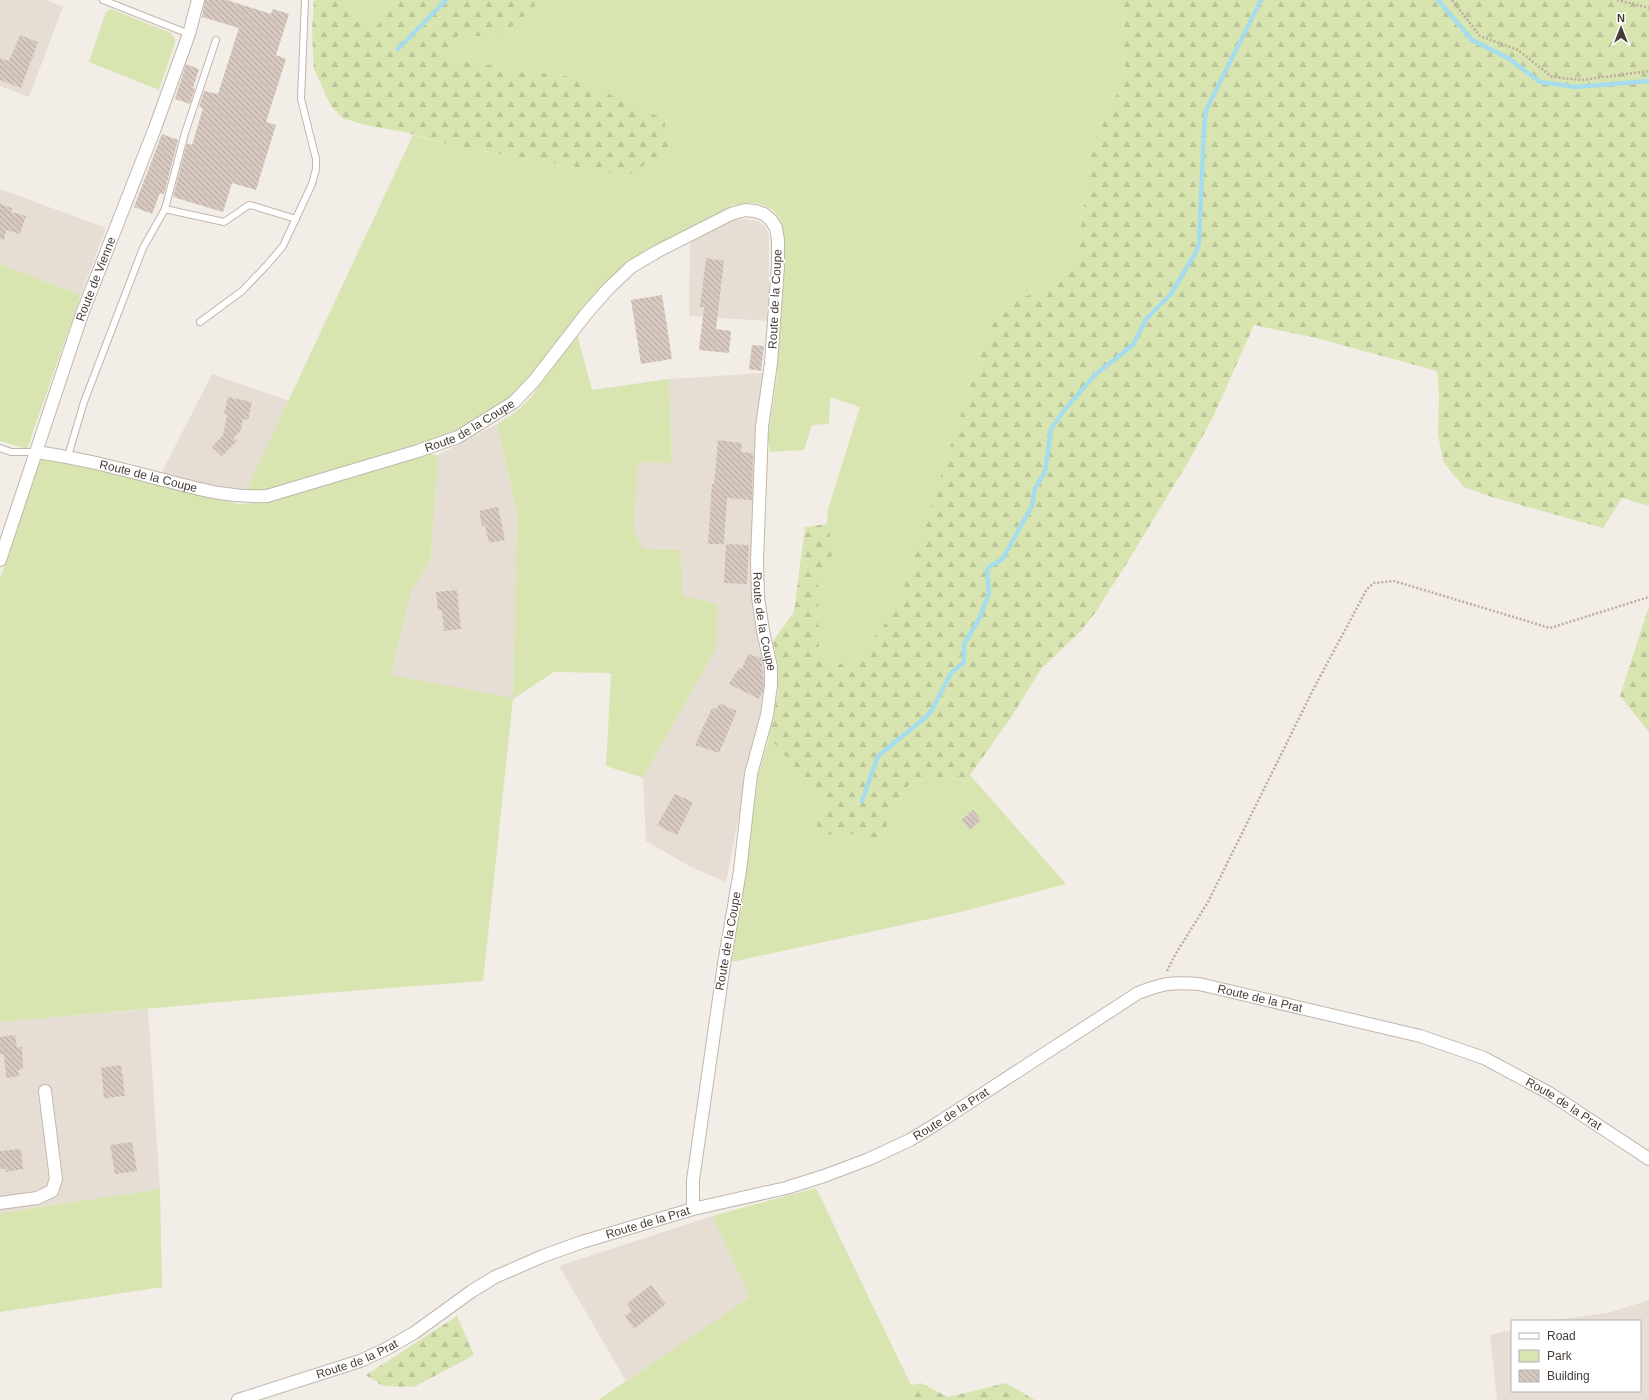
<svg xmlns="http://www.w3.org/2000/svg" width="1649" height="1400" viewBox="0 0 1649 1400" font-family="Helvetica,sans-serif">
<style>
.residential{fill:#e6ded5}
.green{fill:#d8e5b1}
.forest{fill:url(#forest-firs)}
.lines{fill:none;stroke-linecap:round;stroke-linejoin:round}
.stream{stroke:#a6dded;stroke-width:4.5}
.building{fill:url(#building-back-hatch)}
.service-casing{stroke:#c1b6ad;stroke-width:8}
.minor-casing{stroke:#c1b6ad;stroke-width:14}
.path{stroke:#bfac9c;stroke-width:2.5;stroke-dasharray:2 2;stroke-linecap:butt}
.service{stroke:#fff;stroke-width:6}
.minor{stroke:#fff;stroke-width:12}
.labels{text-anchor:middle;stroke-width:3.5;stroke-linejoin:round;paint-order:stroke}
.street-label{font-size:12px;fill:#453d36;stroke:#fff}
</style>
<defs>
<pattern id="forest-firs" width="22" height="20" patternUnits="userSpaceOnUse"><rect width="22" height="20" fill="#d8e5b1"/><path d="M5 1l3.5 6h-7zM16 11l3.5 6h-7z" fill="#bbc599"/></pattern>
<pattern id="building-back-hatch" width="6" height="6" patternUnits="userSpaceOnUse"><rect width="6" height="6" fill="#d7c9c0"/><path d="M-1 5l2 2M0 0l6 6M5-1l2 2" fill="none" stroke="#b0a49d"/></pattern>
</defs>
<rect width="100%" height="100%" fill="#f3ede7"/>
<g class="residential">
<path d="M0 0H47L63 7 29 97 0 86Z"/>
<path d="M0 189 106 228 81 295 0 264Z"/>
<path d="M746 219 758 221 765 226 769 234V321L689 316 690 242 734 220Z"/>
<path d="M765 373 756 525 770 678 745 785 726 882 691 867 646 841 643 778 716 649 718 604 682 596 680 550 642 549 634 530 638 462H672L669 379Z"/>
<path d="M212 374 289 401 245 493 161 474Z"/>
<path d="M497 424 517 513 513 699 391 676 411 592 431 558 438 455Z"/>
<path d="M148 1009 160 1189 0 1213V1022Z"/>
<path d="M712 1216 750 1297 626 1381 559 1266Z"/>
<path d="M1649 1300V1400H1497L1490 1335 1512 1330V1391H1640V1321H1548L1608 1313Z"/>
</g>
<g class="green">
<path d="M348 0H396L377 26 359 23Z"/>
<path d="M548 0H1123L1125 83 1104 112 1091 152 1077 258 1060 282 1010 303 989 329 897 610 849 668 819 652 818 579 831 561 833 546 827 524 828 509 860 407 830 397 829 424 812 425 804 450 770 452 768 438 777 375 783 236C782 231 782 225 780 220 772 201 750 201 733 205L633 258 610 278 582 308 530 378 508 400 477 420 443 436 267 490 245 493 413 135 454 146 628 176 571 77 451 59 458 35 493 36 516 24 539 2Z"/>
<path d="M111 9 171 33 175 40 174 46 159 90 89 62 106 12Z"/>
<path d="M0 264 81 295 27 449 0 441Z"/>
<path d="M577 334 592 390 669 379 672 463 638 462 634 530 643 549 680 550 683 596 718 604 716 649 643 778 606 766 611 673 554 672 513 699 483 981 324 993 0 1022V579L41 459 54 457 238 504 261 503 429 454 438 455 431 558 411 592 391 675 513 698 517 513 497 424 518 410 532 396Z"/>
<path d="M769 737 828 806 817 821 818 835 855 834 878 844 903 792 911 782 946 777 966 781 970 775 1066 884 961 912 732 962 758 776Z"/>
<path d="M816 1188 911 1385 897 1398 896 1400H598L750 1297 712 1216Z"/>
<path d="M160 1189 162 1287 0 1312V1213Z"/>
</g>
<g class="forest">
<path d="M314 0H348L359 23 377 26 396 0H548L539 2 516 24 493 36H458L451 59 571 77 664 119 669 148 628 176 454 146 405 132 369 126 343 118 331 106 314 69 312 32Z"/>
<path d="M1123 0H1649V506L1622 498 1603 528 1492 497 1464 487 1444 463 1438 435 1439 396 1437 371 1316 338 1254 325 1213 417 1187 464 1127 563 1095 613 1080 632 1041 669 1012 716 966 781 946 777 911 782 903 792 878 844 855 834 818 835 817 821 828 806 769 737 778 692V667L773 641 794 612 805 527 827 524 833 546 831 561 818 579 819 652 849 668 897 609 989 329 1010 303 1060 282 1077 258 1091 152 1104 112 1125 83Z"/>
<path d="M1649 606V732L1620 696Z"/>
<path d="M457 1316 474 1355 414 1387 383 1386 366 1375Z"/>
<path d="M921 1383 948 1397 1006 1383 1035 1400H896L897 1398 911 1385Z"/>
</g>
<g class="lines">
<g class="stream">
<path d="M1438 0 1472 40 1508 58 1540 82 1576 87 1649 81"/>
<path d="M398 49 446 0"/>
<path d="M862 801 878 756 927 716 932 710 951 673 964 662V644L980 617 989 593 987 570C991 563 998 564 1003 558L1032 506 1035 488 1045 472 1051 429 1066 408 1096 374 1133 345 1146 319 1171 294 1196 252 1199 243 1204 128 1206 110 1261 0"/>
</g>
</g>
<g class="building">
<path d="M205 0H227L271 14 273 9 289 14 276 55 286 59 266 122 276 125 256 190 232 183 223 212 173 197 187 143 192 145 203 108 199 107 204 91 218 94 239 28 202 17Z"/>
<path d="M20 35 38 42 21 88 0 80V58L9 61Z"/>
<path d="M186 64 199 69 193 88H195L190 104 175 99Z"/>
<path d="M162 134 178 140 164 194 160 193 152 214 134 207Z"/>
<path d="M0 204 12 208 11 212 26 216 20 234 6 230 4 240 0 239Z"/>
<path d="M706 258 724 261 716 329 731 331 729 353 699 350 704 307H700Z"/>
<path d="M662 295 672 359 641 364 631 300Z"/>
<path d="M752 345 764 346 761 371 749 369Z"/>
<path d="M228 397 252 402 248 420 243 419 241 430 233 438 237 441 222 456 212 447 223 435 227 415 224 414Z"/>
<path d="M718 440 742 443 741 452 753 453 752 500 727 498 724 544H708L712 484H714Z"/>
<path d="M498 507 505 540 489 543 485 526H482L479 511Z"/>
<path d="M726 544 749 545 747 584 724 583Z"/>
<path d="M457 590 461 629 444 631 442 610H438L436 592Z"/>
<path d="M748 654 761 658 764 684 763 691 759 699 729 684 739 668 742 669Z"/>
<path d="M719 703 737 711 719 753 695 745 712 708 717 709Z"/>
<path d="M675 794 693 802 677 835 657 825Z"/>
<path d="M973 810 981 820 970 830 961 820Z"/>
<path d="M15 1035 17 1047H22L23 1069 18 1070 19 1076 6 1078 4 1054H0V1037Z"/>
<path d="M121 1065 125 1096 104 1098 101 1068Z"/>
<path d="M132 1142 137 1171 115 1174 110 1145Z"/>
<path d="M21 1149 23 1169 6 1172V1169H0V1151Z"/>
<path d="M651 1285 666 1304 634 1329 625 1316 632 1311 627 1304Z"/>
</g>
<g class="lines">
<g class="service-casing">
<g id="service">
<path d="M103 0 189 34"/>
<path d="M165 209 224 222 249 205 254 206 296 219"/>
<path d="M200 322 242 291 267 265 283 246 312 184 316 169V159L301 99 305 0"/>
<path d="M0 448 11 452H36"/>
<path d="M68 456 84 402 143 248 165 209 185 133 216 40"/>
</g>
</g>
<g class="minor-casing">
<g id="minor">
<path id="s1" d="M36 452C81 458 124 470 168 481 203 490 231 498 267 496L418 451 458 437 514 402 534 381 586 314 607 290 631 267 658 251 731 214 745 210 755 211 764 214 771 220 776 228 778 240V266L771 363 762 427 757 561 758 597 763 631 771 667V685L767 715 751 774 740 871 724 964 693 1180V1209"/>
<path id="s2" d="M0 560 82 314 155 128 189 34 198 0"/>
<path d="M0 1203 37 1198 52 1191 56 1179 45 1091"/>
<path id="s3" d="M238 1400 360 1361 384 1350 414 1333 472 1291 495 1277 543 1256 582 1242 693 1209 786 1188 824 1176 869 1159 910 1140 941 1121 1138 993C1164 983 1171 982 1199 984L1420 1036 1484 1058 1549 1093 1649 1159"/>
</g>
</g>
<g class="path">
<path d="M1452 0 1480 36 1518 50 1552 77 1582 80 1649 71"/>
<path d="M1617 0 1649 8"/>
<path d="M1167 971 1175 955 1208 902 1314 688 1367 589 1374 583 1394 581 1550 628 1649 597"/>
</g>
<use href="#service" class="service"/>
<use href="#minor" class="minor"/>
</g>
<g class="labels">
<g class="street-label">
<text dy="4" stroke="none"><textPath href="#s2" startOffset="297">Route de Vienne</textPath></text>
<text transform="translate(775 299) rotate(-87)" y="4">Route de la Coupe</text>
<text dy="4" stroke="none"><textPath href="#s1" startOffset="451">Route de la Coupe</textPath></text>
<text dy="4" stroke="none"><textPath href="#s1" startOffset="115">Route de la Coupe</textPath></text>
<text dy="4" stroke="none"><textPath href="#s1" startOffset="1242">Route de la Coupe</textPath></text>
<text transform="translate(728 941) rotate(-80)" y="4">Route de la Coupe</text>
<text dy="4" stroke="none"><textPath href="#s3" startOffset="1122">Route de la Prat</textPath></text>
<text dy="4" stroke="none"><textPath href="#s3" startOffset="1446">Route de la Prat</textPath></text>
<text dy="4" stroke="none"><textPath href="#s3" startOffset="774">Route de la Prat</textPath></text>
<text dy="4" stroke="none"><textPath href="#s3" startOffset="450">Route de la Prat</textPath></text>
<text dy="4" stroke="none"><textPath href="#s3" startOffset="126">Route de la Prat</textPath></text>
</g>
</g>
<rect x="1511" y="1320" width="130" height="72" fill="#ffffff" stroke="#b5b1af"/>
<rect x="1519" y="1333" width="20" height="6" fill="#ffffff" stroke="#b5b1af"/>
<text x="1547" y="1340" font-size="12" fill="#453d36">Road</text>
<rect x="1519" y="1350" width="20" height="12" fill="#d8e5b1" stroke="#b5b1af"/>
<text x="1547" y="1360" font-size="12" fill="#453d36">Park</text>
<rect x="1519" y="1370" width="20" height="12" fill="url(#building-back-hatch)" stroke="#b5b1af"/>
<text x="1547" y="1380" font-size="12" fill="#453d36">Building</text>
<g transform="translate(1621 28)" stroke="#ffffff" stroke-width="3" paint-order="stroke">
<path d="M0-3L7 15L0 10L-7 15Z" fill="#453d36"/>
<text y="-6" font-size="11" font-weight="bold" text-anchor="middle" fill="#453d36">N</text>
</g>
</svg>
